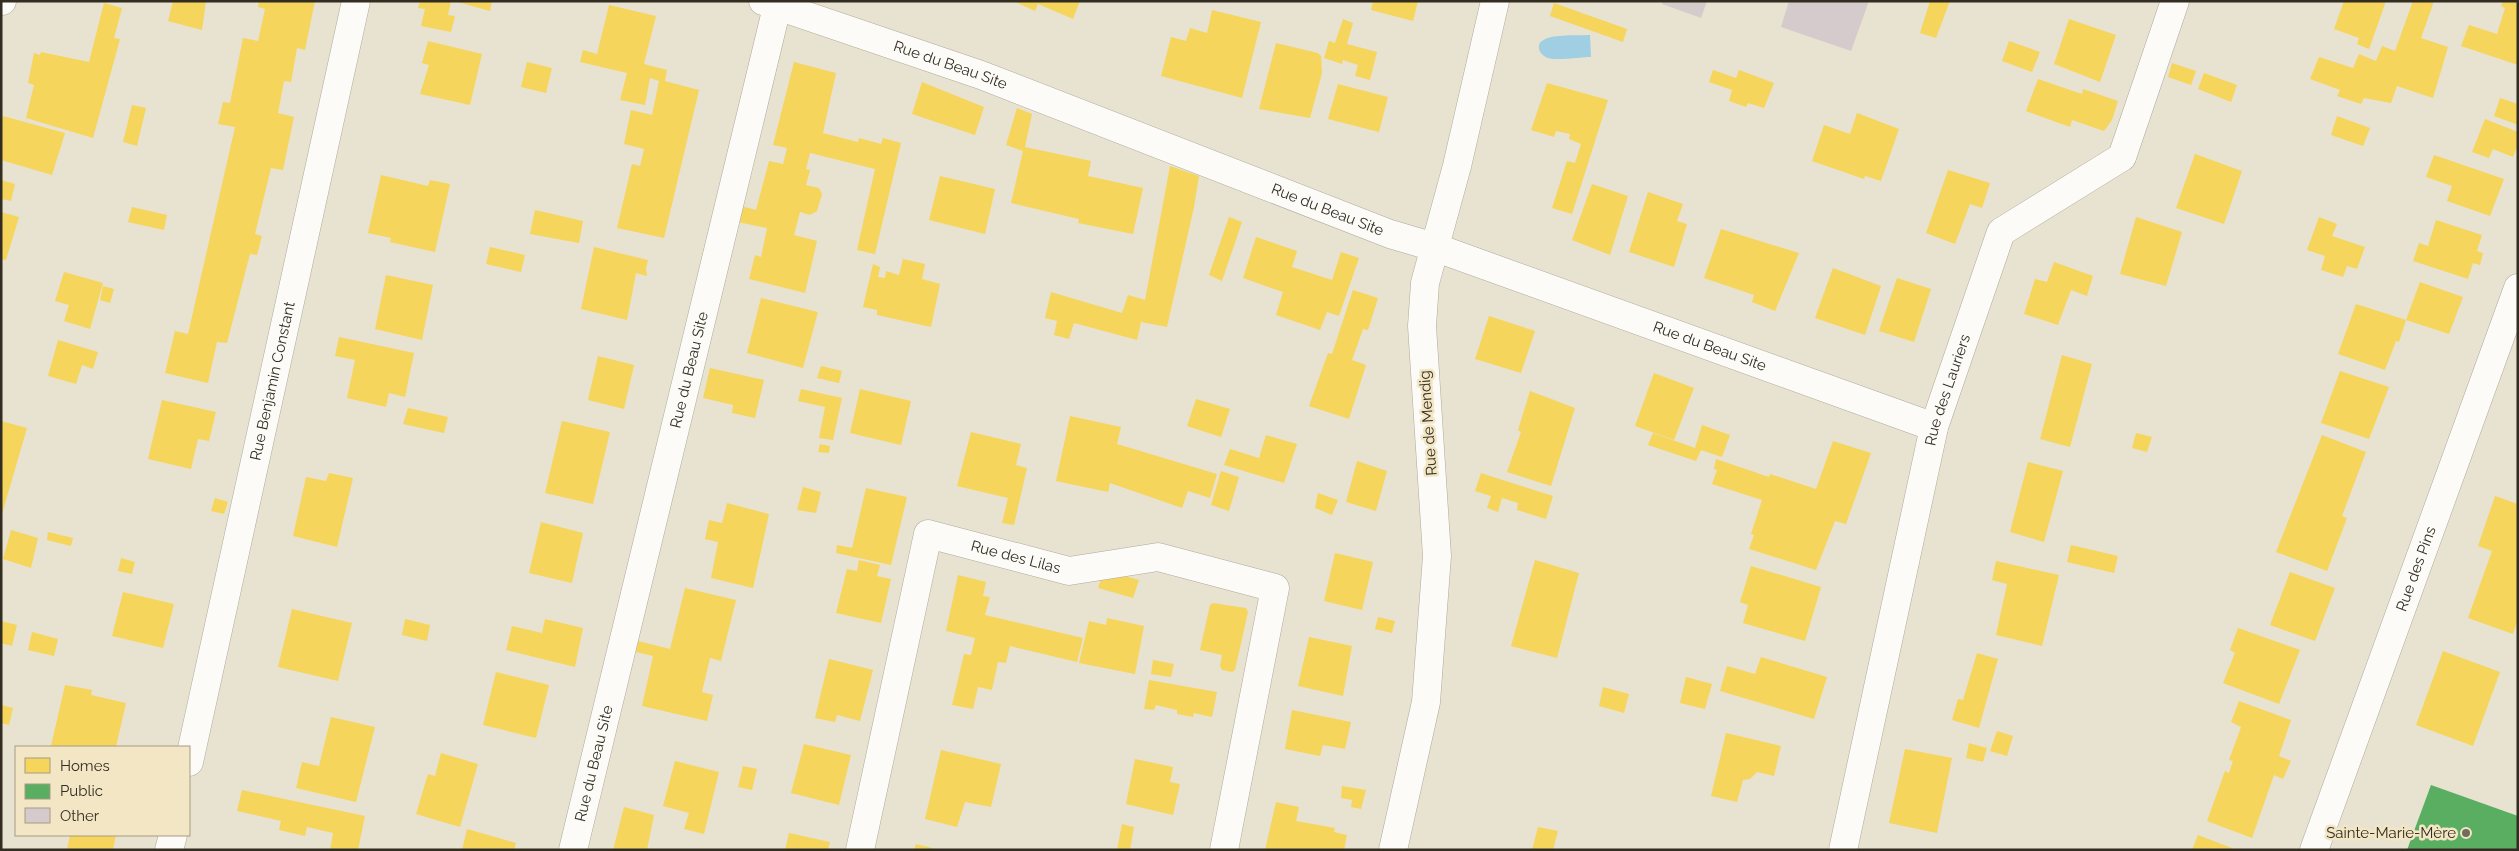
<svg xmlns="http://www.w3.org/2000/svg" width="2519" height="851" viewBox="0 0 2519 851" font-family="Raleway,sans-serif">
<style>
.water{fill:#a0cee2}
.homes{fill:#f6d55c}
.public{fill:#5aae61}
.building{fill:#d5cbcc}
.lines{fill:none;stroke-linecap:round;stroke-linejoin:round}
.minor-casing{stroke:#aea99b;stroke-width:29}
.tertiary-casing{stroke:#aea99b;stroke-width:29}
.minor{stroke:#fcfbf8;stroke-width:28}
.tertiary{stroke:#fcfbf8;stroke-width:28}
.poi-dot{fill:#726c5e;stroke:#f3e6c5;stroke-width:2}
.labels{text-anchor:middle;stroke-width:5;stroke-linejoin:round;paint-order:stroke}
.street-label{font-size:15px;fill:#322d20;stroke:#f3e6c5}
.poi-label{font-size:15px;fill:#322d20;stroke:#f3e6c5;text-anchor:end}
</style>
<rect width="100%" height="100%" fill="#e8e2d0"/>
<path class="water" d="M1590 35 1591 57C1582 57 1555 61 1548 58 1545 57 1539 53 1539 48 1537 32 1578 36 1590 35Z"/>
<g class="homes">
<path d="M173 1H206L202 30 168 21Z"/>
<path d="M259 1H315L305 50 297 48 291 82 284 81 278 113 294 117 283 170 271 168 255 234 262 236 257 255 250 254 227 343 217 342 208 383 165 373 175 331 188 334 235 127 218 124 223 102 230 103 243 38 258 41 265 9 258 7Z"/>
<path d="M420 1H451L448 15 455 16 451 32 421 26 425 9 418 8Z"/>
<path d="M454 1H492L490 11Z"/>
<path d="M1013 1H1080L1073 19 1038 4 1035 11Z"/>
<path d="M1373 1H1418L1413 21 1371 10Z"/>
<path d="M1930 1H1950L1936 38 1920 33Z"/>
<path d="M2344 1H2386L2369 49 2357 44 2359 38 2334 29Z"/>
<path d="M2413 1H2434L2421 38 2448 47 2433 98 2397 86 2391 103 2364 98 2361 104 2337 96 2340 90 2310 79 2319 57 2353 68 2359 54 2376 61 2382 46 2395 51Z"/>
<path d="M2503 1H2518V65L2461 46 2469 25 2497 34 2505 8 2501 6Z"/>
<path d="M104 3 122 8 114 38 120 39 93 138 26 118 34 85 28 83 34 53 40 55 41 52 89 62Z"/>
<path d="M1554 3 1627 29 1623 42 1550 16Z"/>
<path d="M609 5 656 16 644 64 667 70 665 81 699 90 664 238 617 228 632 164 640 166 644 149 624 144 631 110 652 115 659 81 650 78 645 105 620 100 627 73 580 62 583 50 597 54Z"/>
<path d="M1212 10 1261 22 1242 98 1161 76 1171 37 1186 41 1190 28 1207 33Z"/>
<path d="M1343 19 1353 23 1347 44 1377 52 1370 80 1355 76 1358 65 1343 60 1342 64 1324 58 1329 41 1335 43Z"/>
<path d="M2069 19 2116 35 2100 82 2054 64Z"/>
<path d="M428 41 482 54 470 105 420 94 429 65 422 63Z"/>
<path d="M2009 41 2040 52 2032 72 2002 61Z"/>
<path d="M1276 43 1318 53 1321 56 1322 73 1310 118 1259 109Z"/>
<path d="M527 62 552 68 546 93 521 87Z"/>
<path d="M794 62 836 73 823 133 858 142 859 138 881 144 883 138 901 143 875 254 857 250 875 169 810 153 806 169 810 170 806 185 819 188 822 194 817 211 810 215 800 212 794 235 817 241 805 293 749 279 755 255 761 257 767 228 733 221 737 205 756 210 769 161 783 164 787 148 773 145Z"/>
<path d="M2172 63 2196 71 2191 85 2168 77Z"/>
<path d="M1713 70 1736 78 1739 70 1774 83 1764 108 1748 103 1746 107 1729 101 1732 90 1709 82Z"/>
<path d="M2204 73 2237 85 2231 102 2198 89Z"/>
<path d="M2038 79 2082 94 2083 89 2118 101 2112 120 2104 131 2072 120 2070 127 2026 111Z"/>
<path d="M922 82 984 107 975 135 912 114Z"/>
<path d="M1547 83 1608 100 1572 214 1552 208 1567 161 1575 163 1581 144 1569 139 1570 134 1556 131 1554 137 1531 130Z"/>
<path d="M1338 84 1388 97 1379 132 1328 119Z"/>
<path d="M2500 98 2518 104V125L2494 116Z"/>
<path d="M132 105 146 108 137 146 123 142Z"/>
<path d="M1017 108 1032 114 1025 147 1091 161 1088 176 1143 188 1133 234 1078 223 1079 219 1011 203 1023 151 1006 145Z"/>
<path d="M1857 113 1899 129 1881 181 1865 176 1864 179 1812 161 1824 125 1850 134Z"/>
<path d="M3 116 65 133 52 175 1 160V122Z"/>
<path d="M2337 116 2370 128 2363 146 2331 135Z"/>
<path d="M2485 119 2518 132V144L2513 157 2493 149 2489 158 2472 152Z"/>
<path d="M2195 154 2242 171 2224 224 2176 208Z"/>
<path d="M2434 155 2504 179 2490 216 2447 201 2452 186 2426 177Z"/>
<path d="M1170 166 1199 176 1194 207 1167 327 1141 322 1137 340 1074 323 1069 339 1054 335 1057 321 1045 318 1051 292 1122 313 1128 295 1145 300Z"/>
<path d="M1948 170 1990 183 1982 208 1970 204 1955 244 1926 233Z"/>
<path d="M381 175 428 186 430 180 450 184 435 252 390 242 391 238 368 233Z"/>
<path d="M940 176 995 189 985 234 929 220Z"/>
<path d="M1 180 15 184 11 201 1 199Z"/>
<path d="M1592 184 1628 196 1610 255 1572 240Z"/>
<path d="M1648 192 1683 204 1677 221 1687 224 1674 267 1629 252Z"/>
<path d="M132 207 167 215 164 230 128 222Z"/>
<path d="M535 210 583 221 579 243 530 234Z"/>
<path d="M1 212 19 217 6 260 1 259Z"/>
<path d="M1229 217 1242 222 1222 281 1209 275Z"/>
<path d="M2136 217 2182 232 2166 286 2120 274Z"/>
<path d="M2319 217 2337 224 2332 236 2365 247 2357 269 2347 266 2343 277 2321 270 2325 256 2307 250Z"/>
<path d="M2436 220 2482 235 2477 251 2483 253 2480 265 2473 263 2468 279 2413 261 2419 243 2428 246Z"/>
<path d="M1721 229 1799 253 1775 311 1752 302 1754 295 1704 278Z"/>
<path d="M1256 237 1297 251 1292 267 1332 280 1341 252 1359 258 1339 316 1327 312 1320 330 1276 315 1283 292 1243 278Z"/>
<path d="M490 247 525 255 521 272 486 264Z"/>
<path d="M594 247 648 260 646 269 647 276 636 273 627 320 581 309Z"/>
<path d="M903 259 925 264 922 279 940 284 931 327 877 315V310L863 307 873 264 880 267 878 277 885 278 886 271 899 275Z"/>
<path d="M2054 262 2093 276 2087 296 2071 290 2058 325 2024 314 2035 279 2047 282Z"/>
<path d="M1833 268 1881 286 1865 335 1815 318Z"/>
<path d="M64 272 103 283 90 329 64 321 69 305 55 301Z"/>
<path d="M386 275 433 285 422 340 375 329Z"/>
<path d="M1897 278 1931 289 1914 342 1879 331Z"/>
<path d="M2420 282 2463 297 2449 334 2406 320Z"/>
<path d="M103 286 114 289 110 303 100 300Z"/>
<path d="M1353 290 1378 298 1368 330 1363 329 1352 360 1366 365 1349 419 1309 406 1328 353 1332 354Z"/>
<path d="M761 298 818 312 803 368 747 353Z"/>
<path d="M2356 304 2406 320 2399 342 2396 341 2385 370 2338 354Z"/>
<path d="M1489 316 1535 331 1521 373 1475 359Z"/>
<path d="M339 337 414 353 405 397 389 393 386 407 347 398 355 360 335 356Z"/>
<path d="M58 340 98 352 93 369 82 365 76 384 48 376Z"/>
<path d="M2062 355 2092 364 2070 447 2040 439Z"/>
<path d="M598 356 634 365 624 409 588 400Z"/>
<path d="M821 366 842 371 839 383 817 378Z"/>
<path d="M710 368 764 380 755 418 732 413 733 405 703 398Z"/>
<path d="M2340 371 2389 387 2369 439 2321 423Z"/>
<path d="M1654 373 1694 388 1674 440 1635 426Z"/>
<path d="M801 389 842 398 833 440 819 438 825 407 798 401Z"/>
<path d="M860 389 911 401 901 445 850 433Z"/>
<path d="M1530 391 1575 408 1551 486 1507 472 1521 432 1518 430Z"/>
<path d="M1196 399 1230 409 1221 437 1187 426Z"/>
<path d="M162 400 216 412 209 441 198 439 191 469 148 459Z"/>
<path d="M408 408 448 417 444 433 403 424Z"/>
<path d="M1070 416 1121 427 1117 444 1217 474 1210 498 1188 491 1182 508 1110 483 1108 492 1056 481Z"/>
<path d="M1 421 27 428 2 514H1Z"/>
<path d="M562 421 610 432 593 504 545 493Z"/>
<path d="M1702 425 1730 435 1722 457 1701 450 1696 461 1648 445 1653 433 1695 448Z"/>
<path d="M971 432 1021 444 1016 465 1027 468 1014 525 1002 523 1008 498 957 486Z"/>
<path d="M2136 433 2152 437 2147 452 2132 448Z"/>
<path d="M1266 435 1297 444 1284 483 1224 465 1230 449 1259 458Z"/>
<path d="M2322 435 2366 452 2342 516 2347 518 2327 571 2276 552Z"/>
<path d="M1833 441 1871 453 1846 524 1835 521 1816 570 1749 549 1754 535 1751 534 1762 500 1712 484 1717 470 1714 469 1716 459 1769 477 1770 474 1816 489Z"/>
<path d="M820 444 830 446 829 453 818 452Z"/>
<path d="M1357 461 1387 471 1376 511 1346 502Z"/>
<path d="M2028 462 2063 471 2044 542 2010 532Z"/>
<path d="M1221 471 1239 477 1229 511 1211 505Z"/>
<path d="M329 473 353 478 337 547 293 536 306 477 326 481Z"/>
<path d="M1481 473 1553 496 1546 519 1517 510 1518 503 1502 498 1498 512 1487 508 1491 496 1475 491Z"/>
<path d="M803 487 821 492 816 513 797 510Z"/>
<path d="M866 488 907 497 891 565 836 553 837 545 852 548Z"/>
<path d="M1318 493 1338 500 1332 515 1315 508Z"/>
<path d="M2495 496 2518 504V619L2513 634 2468 618 2492 551 2478 546Z"/>
<path d="M215 498 228 502 224 514 211 511Z"/>
<path d="M727 503 769 514 753 588 711 578 718 542 705 539 709 520 722 523Z"/>
<path d="M541 522 583 533 572 583 529 573Z"/>
<path d="M11 530 38 538 31 568 3 559Z"/>
<path d="M48 532 73 538 71 546 47 540Z"/>
<path d="M2071 545 2118 556 2114 573 2067 562Z"/>
<path d="M1335 553 1373 562 1362 610 1324 601Z"/>
<path d="M121 558 135 562 132 574 118 571Z"/>
<path d="M859 560 880 565 877 576 891 579 881 623 836 613 847 569 857 571Z"/>
<path d="M1535 560 1579 573 1557 658 1511 646Z"/>
<path d="M1996 561 2059 575 2042 646 1996 635 2007 584 1992 580Z"/>
<path d="M1751 566 1821 587 1805 641 1743 623 1748 605 1740 602Z"/>
<path d="M1104 570 1139 580 1133 598 1098 588Z"/>
<path d="M2290 572 2335 588 2315 641 2270 625Z"/>
<path d="M958 575 986 582 983 596 990 597 985 615 1083 638 1077 662 1010 646 1006 663 998 662 992 690 978 687 973 709 952 705 964 654 971 655 975 638 946 631Z"/>
<path d="M685 588 736 600 721 661 710 658 702 692 713 695 707 721 642 706 653 656 636 652 638 641 670 649Z"/>
<path d="M123 592 174 604 163 648 112 636Z"/>
<path d="M1213 603 1246 608 1248 612 1235 670 1232 672 1222 670 1220 666 1222 655 1200 650 1210 605Z"/>
<path d="M292 609 352 623 338 681 278 667Z"/>
<path d="M1378 617 1395 621 1392 633 1375 629Z"/>
<path d="M1107 618 1144 626 1135 674 1079 663 1089 621 1106 625Z"/>
<path d="M405 619 430 625 427 641 402 635Z"/>
<path d="M545 619 583 628 575 667 506 650 512 626 542 633Z"/>
<path d="M1 621 17 625 12 646 1 643Z"/>
<path d="M2238 628 2300 650 2279 704 2223 683 2235 653 2230 650Z"/>
<path d="M32 632 58 639 54 656 28 650Z"/>
<path d="M1309 637 1352 646 1343 696 1298 686Z"/>
<path d="M2443 651 2500 672 2473 746 2416 725Z"/>
<path d="M1977 653 1998 659 1979 728 1952 720 1958 699 1963 700Z"/>
<path d="M1761 657 1827 677 1814 719 1720 691 1727 666 1755 674Z"/>
<path d="M829 659 873 670 860 721 837 715 835 722 815 718Z"/>
<path d="M1153 660 1174 664 1171 677 1151 674Z"/>
<path d="M496 672 549 685 536 738 483 725Z"/>
<path d="M1686 677 1712 684 1705 709 1680 703Z"/>
<path d="M1149 680 1217 692 1212 717 1194 713 1193 717 1177 714V710L1156 705 1154 710 1144 709Z"/>
<path d="M65 685 92 690 91 695 126 703 116 747 51 746Z"/>
<path d="M1603 687 1629 694 1624 713 1599 706Z"/>
<path d="M2239 701 2291 720 2279 756 2291 761 2283 779 2274 775 2252 838 2207 821 2225 771 2229 773 2233 761 2229 760 2241 727 2231 722Z"/>
<path d="M2 705 13 708 9 725 1 723Z"/>
<path d="M1292 710 1351 722 1345 749 1323 745 1320 756 1285 749Z"/>
<path d="M331 717 375 727 356 802 296 788 302 762 319 766Z"/>
<path d="M1997 731 2013 736 2007 756 1990 751Z"/>
<path d="M1726 733 1781 746 1774 776 1757 772 1750 779 1743 780 1737 802 1711 796Z"/>
<path d="M1969 743 1987 748 1983 762 1966 758Z"/>
<path d="M804 744 851 755 839 805 791 793Z"/>
<path d="M1905 749 1952 758 1937 833 1889 823Z"/>
<path d="M941 750 1001 764 991 807 965 802 957 827 925 819Z"/>
<path d="M441 753 478 764 460 827 416 814 428 774 435 776Z"/>
<path d="M1135 759 1173 767 1170 782 1180 784 1173 815 1126 804Z"/>
<path d="M675 761 719 772 704 834 684 829 689 813 663 806Z"/>
<path d="M743 766 757 769 752 790 738 787Z"/>
<path d="M1342 786 1366 790 1361 809 1351 807 1352 800 1341 798Z"/>
<path d="M242 790 365 816 358 850H330L333 833 307 827 305 836 279 830 281 821 237 811Z"/>
<path d="M1276 802 1299 807 1296 821 1335 828 1334 832 1347 835 1344 850H1265Z"/>
<path d="M624 807 654 815 647 850H613Z"/>
<path d="M1122 824 1134 827 1130 850H1117Z"/>
<path d="M1538 827 1558 831 1553 850H1532Z"/>
<path d="M467 829 516 843 514 850H462Z"/>
<path d="M789 833 830 842 828 850H785Z"/>
<path d="M70 835H116L113 850H67Z"/>
<path d="M2198 835 2237 850H2192Z"/>
<path d="M916 844 936 849V850H914Z"/>
</g>
<path class="public" d="M2431 785 2518 816V850H2407Z"/>
<g class="building">
<path d="M1663 1H1707L1701 18 1662 4Z"/>
<path d="M1789 1H1869L1851 51 1781 27Z"/>
</g>
<g class="lines">
<g class="minor-casing">
<g id="minor">
<path d="M1 1H2"/>
<path id="s1" d="M763 1 981 75 1390 234 1434 247 1934 427"/>
<path id="s2" d="M189 762 356 1"/>
<path d="M169 850 173 835"/>
<path id="s3" d="M573 850 777 7"/>
<path id="s4" d="M860 850 928 534 1069 571 1158 557 1275 588 1224 850"/>
<path id="s5" d="M1843 850 1934 427 2001 232 2122 157 2175 1"/>
<path id="s6" d="M2314 850 2518 288"/>
</g>
</g>
<g class="tertiary-casing">
<path id="tertiary" d="M1393 850 1426 702 1437 556 1422 326 1425 283 1457 166 1495 1"/>
</g>
<use href="#minor" class="minor"/>
<use href="#tertiary" class="tertiary"/>
</g>
<circle class="poi-dot" cx="2466" cy="833" r="5"/>
<g class="labels">
<g class="street-label">
<text dy="5" stroke="none"><textPath href="#s1" startOffset="198">Rue du Beau Site</textPath></text>
<text dy="5" stroke="none"><textPath href="#s1" startOffset="602">Rue du Beau Site</textPath></text>
<text dy="5" stroke="none"><textPath href="#s1" startOffset="1008">Rue du Beau Site</textPath></text>
<text dy="5" stroke="none"><textPath href="#s3" startOffset="494">Rue du Beau Site</textPath></text>
<text dy="5" stroke="none"><textPath href="#s2" startOffset="390">Rue Benjamin Constant</textPath></text>
<text dy="5" stroke="none"><textPath href="#s5" startOffset="472">Rue des Lauriers</textPath></text>
<text transform="translate(1428 423) rotate(-94)" y="5">Rue de Mendig</text>
<text dy="5" stroke="none"><textPath href="#s4" startOffset="414">Rue des Lilas</textPath></text>
<text dy="5" stroke="none"><textPath href="#s6" startOffset="299">Rue des Pins</textPath></text>
<text dy="5" stroke="none"><textPath href="#s3" startOffset="89">Rue du Beau Site</textPath></text>
</g>
<g class="poi-label">
<text x="2456" y="838">Sainte-Marie-Mère</text>
</g>
</g>
<rect width="2519" height="851" fill="none" stroke="#322d20" stroke-width="5"/>
<rect x="15" y="746" width="175" height="90" fill="#f3e6c5" stroke="#a69c83"/>
<rect x="25" y="758" width="25" height="15" fill="#f6d55c" stroke="#a69c83"/>
<text x="60" y="771" font-size="15" fill="#322d20">Homes</text>
<rect x="25" y="784" width="25" height="15" fill="#5aae61" stroke="#a69c83"/>
<text x="60" y="796" font-size="15" fill="#322d20">Public</text>
<rect x="25" y="808" width="25" height="15" fill="#d5cbcc" stroke="#a69c83"/>
<text x="60" y="821" font-size="15" fill="#322d20">Other</text>
</svg>
